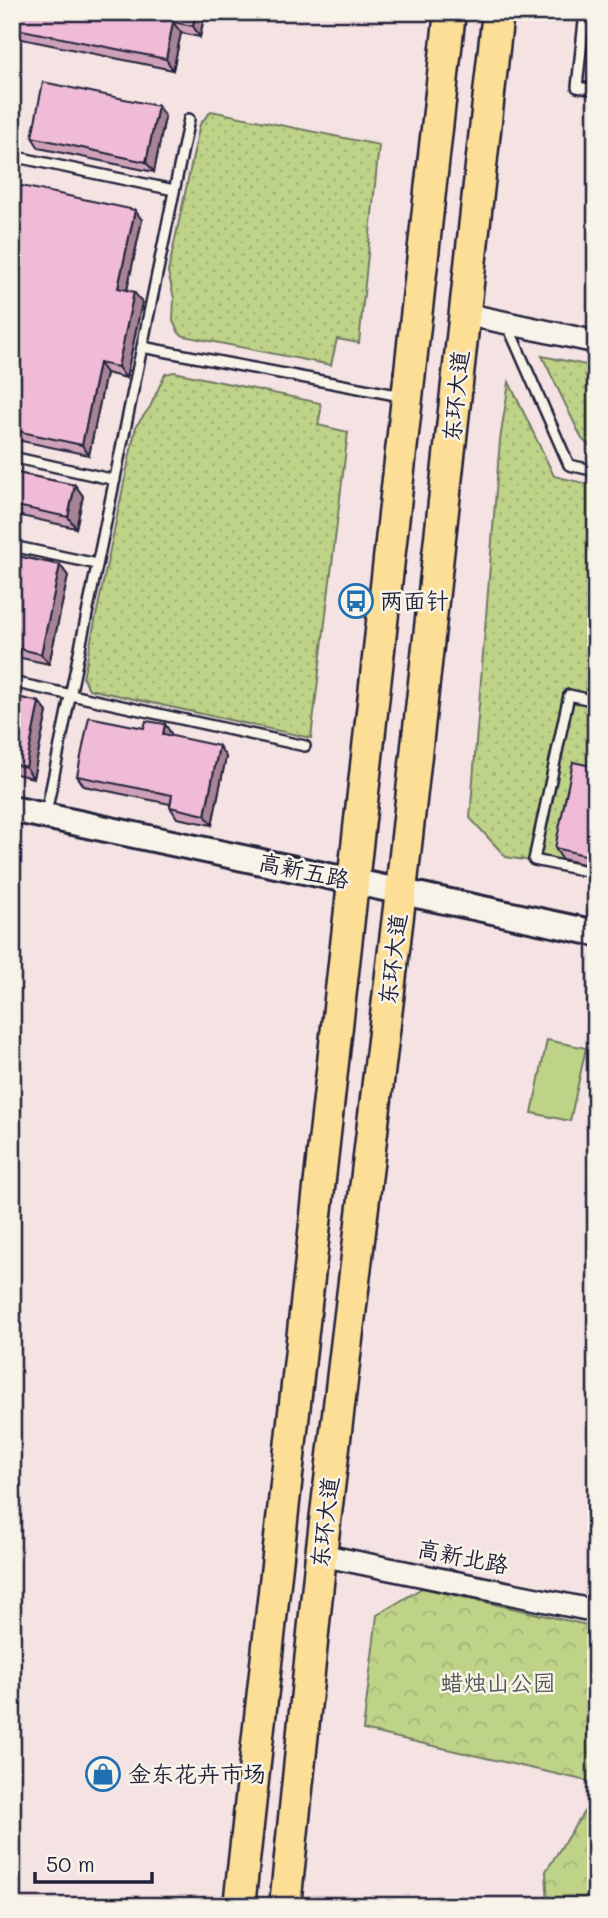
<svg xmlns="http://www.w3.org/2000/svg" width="608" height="1918" viewBox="0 0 608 1918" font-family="Mali,'LXGW WenKai TC',sans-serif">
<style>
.grass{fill:url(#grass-dots);stroke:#707a62;stroke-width:2}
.forest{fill:url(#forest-crowns);stroke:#707a62;stroke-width:2}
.garden{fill:#bed288;stroke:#707a62;stroke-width:2}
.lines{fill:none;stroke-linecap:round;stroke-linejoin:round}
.service-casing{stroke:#22223b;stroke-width:14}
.tertiary-casing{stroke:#22223b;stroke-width:26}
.secondary-casing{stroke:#22223b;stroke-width:30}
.trunk-casing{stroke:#22223b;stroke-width:35}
.service{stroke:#f7f3e8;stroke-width:9}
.tertiary{stroke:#f7f3e8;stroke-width:21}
.secondary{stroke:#f7f3e8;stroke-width:24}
.trunk{stroke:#fdde96;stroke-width:30}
.wall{fill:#cea1b8;stroke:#22223b;stroke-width:2}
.shaded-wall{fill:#a78396;stroke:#22223b;stroke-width:2}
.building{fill:#efbbd6;stroke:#22223b;stroke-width:2}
.labels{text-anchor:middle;stroke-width:5;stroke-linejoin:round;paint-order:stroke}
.street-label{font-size:23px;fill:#22223b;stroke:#f7f3e8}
.poi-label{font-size:23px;fill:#22223b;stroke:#f7f3e8;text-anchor:start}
.park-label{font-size:23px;fill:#515752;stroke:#f7f3e8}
</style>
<defs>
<pattern id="grass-dots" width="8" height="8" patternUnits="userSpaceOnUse" patternTransform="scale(1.75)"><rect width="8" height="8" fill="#bed288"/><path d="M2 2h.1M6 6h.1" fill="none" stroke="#a3b476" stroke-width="1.8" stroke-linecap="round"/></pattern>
<pattern id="forest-crowns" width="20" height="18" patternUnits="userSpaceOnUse" patternTransform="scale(1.75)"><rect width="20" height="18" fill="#bed288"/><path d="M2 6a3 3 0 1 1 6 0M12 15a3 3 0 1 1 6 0" fill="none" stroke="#a3b476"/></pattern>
</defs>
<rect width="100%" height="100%" fill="#f5e2e3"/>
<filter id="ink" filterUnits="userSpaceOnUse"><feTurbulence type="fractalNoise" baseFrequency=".0143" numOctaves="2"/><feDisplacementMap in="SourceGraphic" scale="14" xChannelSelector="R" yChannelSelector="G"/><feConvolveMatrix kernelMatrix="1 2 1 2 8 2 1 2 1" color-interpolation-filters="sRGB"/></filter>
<g filter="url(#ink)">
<g class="grass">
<path d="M211 111 379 145 359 343 337 339 331 365 184 336 179 333 173 321 174 298 168 272 200 124Z"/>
<path d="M542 356 596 367V452L582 439Z"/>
<path d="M174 372 320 403 321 410 318 425 348 432 311 738 89 689 83 678 136 426 150 407 165 374Z"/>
<path d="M509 382 554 476 596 486V776L581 773 562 866 506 857 470 818 500 440Z"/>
</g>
<g class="forest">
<path d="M422 1588 596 1627V1783L363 1730 377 1615Z"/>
<path d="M596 1793V1906H548L546 1871Z"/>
</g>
<path class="garden" d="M547 1040 586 1048 570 1121 532 1113Z"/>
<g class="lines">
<g class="service-casing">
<g id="service">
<path d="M585 12 577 87 596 90"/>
<path d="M12 156 174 190"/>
<path d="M507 324 569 465 596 471"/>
<path d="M142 347 401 396"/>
<path d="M12 457 115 480"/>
<path d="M12 546 97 564"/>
<path d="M12 682 305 746"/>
<path d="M596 701 569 695 534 860 596 873"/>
<path d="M46 813 189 119"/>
</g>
</g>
<g class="tertiary-casing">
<g id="tertiary">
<path d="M465 314 596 342"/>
<path d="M321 1555 596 1611"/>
</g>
</g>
<g class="secondary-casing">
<path id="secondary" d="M12 809 596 933"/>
</g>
<g class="trunk-casing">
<g id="trunk">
<path d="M239 1906 450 12"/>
<path d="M285 1906 321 1555 401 891 498 12"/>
</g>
</g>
<use href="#service" class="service"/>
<use href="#tertiary" class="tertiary"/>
<use href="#secondary" class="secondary"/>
<use href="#trunk" class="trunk"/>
</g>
<g class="wall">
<path d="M12 12H205L200 37 181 33 173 70 12 37Z"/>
<path d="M165 117 154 172 39 148 32 137Z"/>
<path d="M12 184 142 220 127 290 142 302 126 378 106 373 89 455 12 439Z"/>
<path d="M12 472 75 485 83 496 76 528 12 514Z"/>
<path d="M12 555 60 565 68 576 49 664 12 656Z"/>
<path d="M12 696 39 702 47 712 33 778 12 773Z"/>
<path d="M165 724 172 736 226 757 212 825 177 818 170 807V804L84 786 77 776 144 728Z"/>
<path d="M596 767V867L562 859 555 848Z"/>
</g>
<g class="shaded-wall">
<path d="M195 12H205L200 37 193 26Z"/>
<path d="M173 22 181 33 173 70 166 59Z"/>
<path d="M158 106 165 117 154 172 146 162Z"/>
<path d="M135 210 142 220 125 299 118 288Z"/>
<path d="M134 292 142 302 126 378 118 367Z"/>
<path d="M99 363 106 373 89 455 82 445Z"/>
<path d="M75 485 83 496 76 528 68 517Z"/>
<path d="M60 565 68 576 49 664 41 654Z"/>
<path d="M39 702 47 712 33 778 26 767Z"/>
<path d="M165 724 172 735 170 745 163 734Z"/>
<path d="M219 746 226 757 212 825 205 815Z"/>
</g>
<g class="building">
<path d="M12 12H195L193 26 173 22 166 59 12 28Z"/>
<path d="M43 82 158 106 146 162 32 137Z"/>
<path d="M12 184 135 210 118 288 134 292 118 367 99 363 82 445 12 430Z"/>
<path d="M12 472 75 485 68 517 12 505Z"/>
<path d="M12 555 60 565 41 654 12 647Z"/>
<path d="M12 696 39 702 26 767 12 764Z"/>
<path d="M89 717 144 728 146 721 165 724 163 734 219 746 205 815 170 807 172 795 77 776Z"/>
<path d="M573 762 596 767V847L593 857 555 848Z"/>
</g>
</g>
<defs>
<g id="bus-ring" transform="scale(1.75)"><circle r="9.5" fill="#f7f3e8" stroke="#1f6fb2" stroke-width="1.5"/><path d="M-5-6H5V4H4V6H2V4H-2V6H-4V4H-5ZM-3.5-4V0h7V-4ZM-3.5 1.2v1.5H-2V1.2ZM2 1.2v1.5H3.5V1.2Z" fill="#1f6fb2"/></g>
<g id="shop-ring" transform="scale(1.75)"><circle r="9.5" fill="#f7f3e8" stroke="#1f6fb2" stroke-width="1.5"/><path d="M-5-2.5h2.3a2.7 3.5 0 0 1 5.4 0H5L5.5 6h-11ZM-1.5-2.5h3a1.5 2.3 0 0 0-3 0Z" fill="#1f6fb2"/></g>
</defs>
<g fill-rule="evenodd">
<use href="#bus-ring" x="356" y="601"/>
<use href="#shop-ring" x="103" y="1774"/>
</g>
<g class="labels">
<g class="street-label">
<text transform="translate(456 396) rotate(-84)" y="8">东环大道</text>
<text transform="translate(304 871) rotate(12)" y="8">高新五路</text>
<text transform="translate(393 959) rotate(-83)" y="8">东环大道</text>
<text transform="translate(325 1522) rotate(-83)" y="8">东环大道</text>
<text transform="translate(463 1557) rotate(11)" y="8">高新北路</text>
</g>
<g class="poi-label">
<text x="380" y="609">两面针</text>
<text x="128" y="1782">金东花卉市场</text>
</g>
<g class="park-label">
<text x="498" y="1691">蜡烛山公园</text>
</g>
</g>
<rect width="608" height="1918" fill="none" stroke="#f7f3e8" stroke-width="42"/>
<rect x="21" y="21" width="566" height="1876" fill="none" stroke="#22223b" stroke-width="2.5" filter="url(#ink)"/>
<path d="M35 1872v10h117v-10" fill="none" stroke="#22223b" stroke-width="3.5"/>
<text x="46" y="1872" font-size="21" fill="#22223b" stroke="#f7f3e8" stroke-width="5" paint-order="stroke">50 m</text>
</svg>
